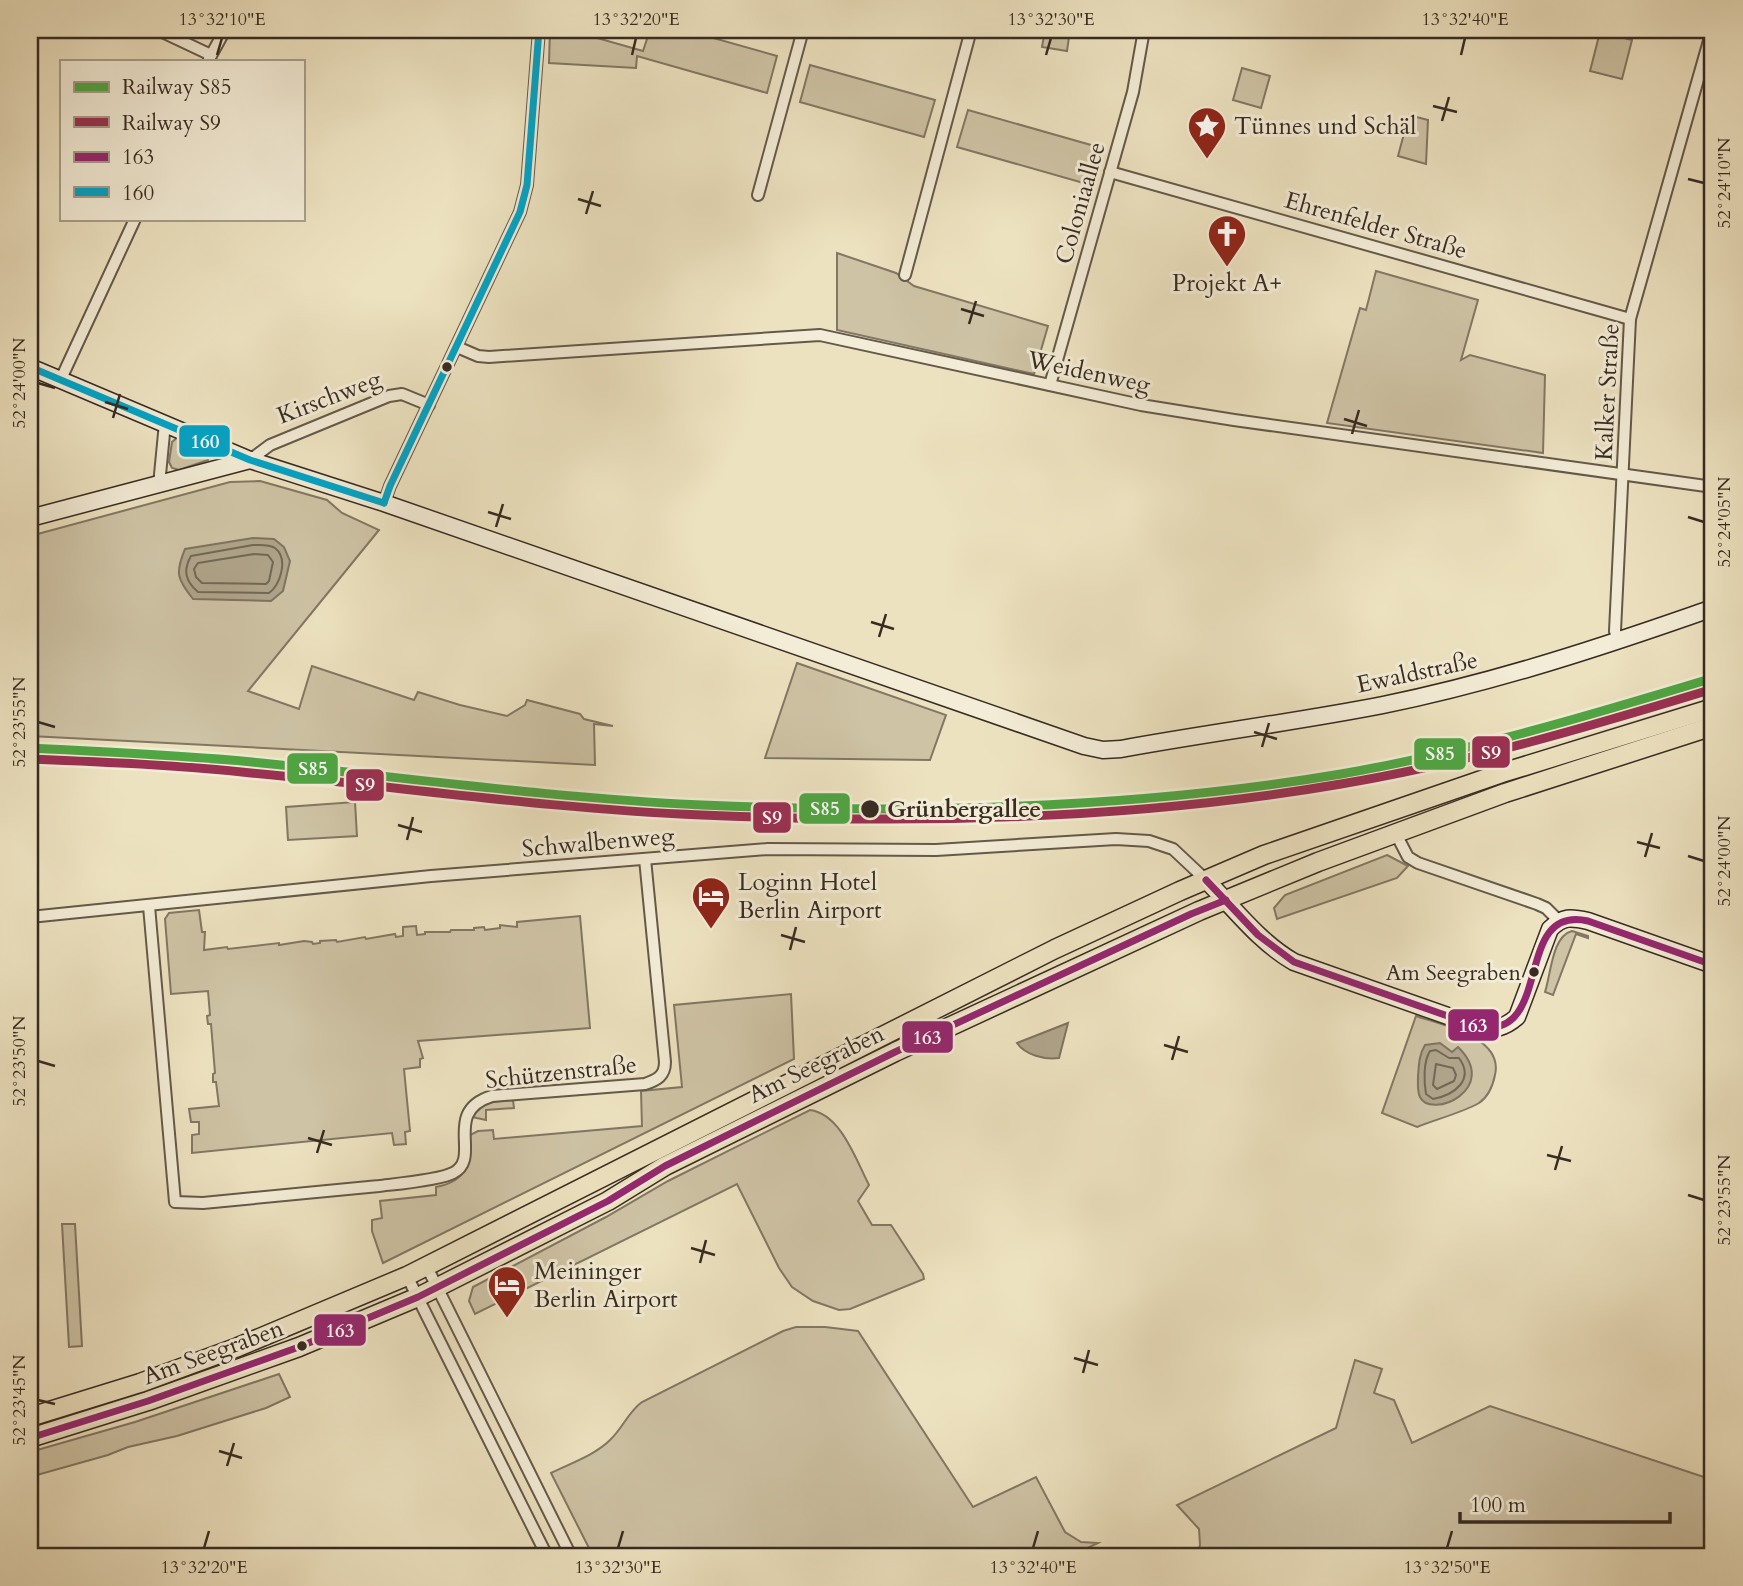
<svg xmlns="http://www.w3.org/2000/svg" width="1743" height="1586" viewBox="0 0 1743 1586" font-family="Cardo,serif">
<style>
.green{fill:#cec3a5;stroke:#827764;stroke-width:2}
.water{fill:#afa48a;stroke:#7f7460;stroke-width:2}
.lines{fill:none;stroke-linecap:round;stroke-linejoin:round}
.shore{stroke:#736856;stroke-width:2}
.street-casing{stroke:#64594a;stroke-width:14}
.secondary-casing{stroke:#372b22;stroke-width:19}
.primary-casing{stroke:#372b22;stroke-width:21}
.street{stroke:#f3ecd6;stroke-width:10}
.secondary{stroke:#f3ecd6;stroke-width:16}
.primary{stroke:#ede2c0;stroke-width:18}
.bus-1-casing{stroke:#f3ecd6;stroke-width:12}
.bus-2-casing{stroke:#f3ecd6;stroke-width:12}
.bus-1{stroke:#95276e;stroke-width:7}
.bus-2{stroke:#03a3c5;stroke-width:7}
.rail-1-casing{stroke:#f3ecd6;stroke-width:14}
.rail-2-casing{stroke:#f3ecd6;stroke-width:14}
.rail-1{stroke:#4fa643;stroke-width:9}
.rail-2{stroke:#9a3052;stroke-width:9}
.ticks{fill:none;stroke:#372b22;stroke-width:2.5}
.bus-dot{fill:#372b22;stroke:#f3ecd6;stroke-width:2.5}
.labels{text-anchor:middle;stroke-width:6;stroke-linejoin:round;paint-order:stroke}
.bus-label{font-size:22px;fill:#372b22;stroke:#f3ecd6;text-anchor:end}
.poi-label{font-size:24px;fill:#372b22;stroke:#f3ecd6;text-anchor:start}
.street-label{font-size:24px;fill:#372b22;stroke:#f3ecd6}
.stop-label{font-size:24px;font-weight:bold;fill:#372b22;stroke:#f3ecd6;text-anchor:start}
.line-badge{stroke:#f3ecd6;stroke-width:2.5}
.badge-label{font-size:19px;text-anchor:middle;font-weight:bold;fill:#fff}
.neatline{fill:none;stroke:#372b22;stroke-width:2.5}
.ticks-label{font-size:18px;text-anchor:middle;fill:#372b22}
</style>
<rect width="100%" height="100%" fill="#ede2c0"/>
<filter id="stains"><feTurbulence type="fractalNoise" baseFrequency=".00286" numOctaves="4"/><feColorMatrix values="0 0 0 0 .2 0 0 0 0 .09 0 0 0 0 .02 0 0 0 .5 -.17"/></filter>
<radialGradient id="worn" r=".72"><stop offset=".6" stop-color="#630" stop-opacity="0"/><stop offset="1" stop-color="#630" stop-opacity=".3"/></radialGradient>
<g class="green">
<path d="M550 30H569L643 51 650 30H685L777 56 767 93 637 56 636 68 549 63Z"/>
<path d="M1045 30H1070L1067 51 1042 47Z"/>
<path d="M1600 32 1632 40 1622 79 1590 71Z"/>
<path d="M810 65 935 100 924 137 800 102Z"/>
<path d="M1242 68 1270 76 1261 108 1233 100Z"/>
<path d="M968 110 1098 147 1087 184 957 147Z"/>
<path d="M1409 115 1428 120 1426 164 1398 156Z"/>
<path d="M837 253 896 273 914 286 1048 326 1034 374 837 330Z"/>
<path d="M1376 271 1478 300 1461 360 1470 355 1545 375 1543 453 1327 423 1360 308 1366 310Z"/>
<path d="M179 436 210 451 208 460 179 470 172 468 169 462 172 442Z"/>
<path d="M260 481 327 500 342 513 379 530 248 691 299 709 312 666 414 700 418 692 460 705 507 716 525 705 527 700 580 714 584 719 613 726 594 724 595 765 30 736V536L230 482Z"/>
<path d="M797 663 946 715 930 760 765 758Z"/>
<path d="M355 802 357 836 288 840 286 807Z"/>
<path d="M1387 855 1408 866 1397 878 1277 919 1274 908 1285 895Z"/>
<path d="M199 910 202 932H205L204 950 227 947 228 949 279 943V945L304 941 312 942 313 944 320 943V941L336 940 337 942 365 937 366 939 395 934 396 937 403 936V927L416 926 417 935 425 934V932H450L451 930H474V928L484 927 485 930 500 928V925L517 927V922L580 916 590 1028 418 1041 423 1058 420 1059V1067L404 1069 410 1131 405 1132 406 1144 394 1145 392 1133 192 1153V1135L199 1134V1122H191L189 1109 219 1106 216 1082H213V1074L215 1073 211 1024H208L207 1016 210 1015 208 991 171 994 165 919 169 913Z"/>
<path d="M1572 931 1588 936V938L1576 934 1553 995 1545 992C1551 974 1552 936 1572 931Z"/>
<path d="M791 994 794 1059 383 1263 372 1231V1220L382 1218 380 1201 436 1195V1187C468 1181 470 1163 470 1135L478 1131 493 1130 494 1139 642 1126 641 1091 682 1087 674 1005Z"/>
<path d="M1416 1016C1442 1025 1504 1037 1495 1075 1493 1085 1488 1097 1479 1103 1461 1113 1437 1119 1417 1127L1382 1113Z"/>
<path d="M513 1100 514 1108 486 1110V1120L472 1117C479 1101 497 1101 513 1100Z"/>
<path d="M810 1110C841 1114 856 1160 869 1185L858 1201 872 1225H891L923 1274 924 1279 850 1309 839 1310 813 1301 792 1287 779 1268 737 1184 475 1314 469 1301 473 1287 606 1217 668 1181Z"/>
<path d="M62 1224H75L82 1346 69 1347Z"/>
<path d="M796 1327H825L858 1331 973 1507 1036 1477 1065 1532 1081 1542 1098 1543 1071 1556H593L551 1473C571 1463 595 1455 610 1440 623 1428 628 1412 642 1402L783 1331Z"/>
<path d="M1355 1360 1382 1369 1374 1393 1394 1400 1412 1443 1490 1406 1713 1480V1556H1197L1200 1545 1199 1529 1177 1505 1336 1428Z"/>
<path d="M279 1374 290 1397 266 1408 177 1436 128 1447 108 1455 30 1477V1452L135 1422Z"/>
</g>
<g class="water">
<path d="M253 538 274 539 284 547 290 561 283 591 271 601 193 599C177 579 175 573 185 549Z"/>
<path d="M1068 1023 1059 1058C1045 1060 1025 1055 1017 1043Z"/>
<path d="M1440 1043 1452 1052 1458 1047C1501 1089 1431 1120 1420 1097 1417 1091 1418 1083 1418 1076 1419 1064 1419 1055 1425 1045Z"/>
</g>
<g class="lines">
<g class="shore">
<path d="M253 545C260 545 269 544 275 548 289 559 280 585 269 593L198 592C185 581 183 570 191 556Z"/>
<path d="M254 554 268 555 273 562 269 581 266 584 202 583 196 577 194 569 198 563Z"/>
<path d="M1436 1050 1449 1058H1459C1475 1080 1454 1095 1433 1099L1426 1094C1424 1082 1423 1062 1430 1051Z"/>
<path d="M1436 1064 1453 1068 1456 1075 1454 1081 1437 1089 1433 1085Z"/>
</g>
<g class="street-casing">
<g id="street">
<path d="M158 30 211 55"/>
<path d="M209 59 225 30"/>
<path d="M1110 172 1630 319"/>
<path d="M758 195 803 30"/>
<path d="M905 275 971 30"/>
<path d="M457 347 478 356 489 357 820 335 1141 405 1234 420 1713 487"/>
<path d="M60 381 135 219"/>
<path d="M1050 385 1133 92 1144 30"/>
<path d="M250 460 270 445 389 396 402 394 429 405"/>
<path d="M159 485 165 423"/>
<path d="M384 503 390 486 520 212 527 185 539 30"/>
<path d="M1618 641 1615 631 1630 319 1712 30"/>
<path d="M1396 834 1408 857 1418 863 1537 904 1546 908 1558 920"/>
<path d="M149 906 175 1202 203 1203C261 1197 320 1192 379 1186 395 1184 440 1180 453 1173 483 1158 441 1112 492 1096L645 1084C657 1080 665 1076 665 1062L645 859"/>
<path d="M30 917 431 876 768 849 936 850 1116 839 1149 841 1173 849 1206 880"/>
<path d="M427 1267 571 1556"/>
<path d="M407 1276 547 1556"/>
</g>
</g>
<g class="secondary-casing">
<g id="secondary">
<path d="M30 367 250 460 384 503 1084 746 1103 750 1121 749C1208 733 1296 722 1383 705 1496 682 1605 646 1713 608"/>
<path d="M30 518 250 460"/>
<path d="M1206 880C1234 908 1259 942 1294 962L1479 1027C1495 1030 1504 1028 1517 1017L1550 929C1563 916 1571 917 1588 921L1713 965"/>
</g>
</g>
<g class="primary-casing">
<g id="primary">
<path d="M30 1417 140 1383 238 1347 407 1276 1055 949 1180 891 1264 855 1502 773 1713 708"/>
<path d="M30 1438 148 1401 299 1347 418 1297 608 1201 665 1166 895 1052 1199 911 1318 862 1505 793 1713 726"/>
</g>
</g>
<use href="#street" class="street"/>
<use href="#secondary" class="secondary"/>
<use href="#primary" class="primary"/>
<g class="bus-1-casing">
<g id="bus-1">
<path d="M1206 880 1258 935 1294 962 1479 1027C1555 1039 1512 904 1588 921L1713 965"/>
<path d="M30 1438 148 1401 299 1347 418 1297 608 1201 665 1166 895 1052 1191 914 1226 900"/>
</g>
</g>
<g class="bus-2-casing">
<g id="bus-2">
<path d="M30 367 250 460 384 503"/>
<path d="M384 503 390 486 520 212 527 185 539 30"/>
</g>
</g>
<use href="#bus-1" class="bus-1"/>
<use href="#bus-2" class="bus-2"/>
<g class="rail-1-casing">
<path id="rail-1" d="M30 748C104 752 178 755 252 762 402 777 551 798 702 805 911 814 1134 809 1341 774 1467 752 1591 715 1713 678"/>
</g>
<g class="rail-2-casing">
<path id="rail-2" d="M30 759C104 762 178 765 251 773 402 787 551 809 702 815 914 824 1132 820 1341 784 1467 763 1591 726 1713 689"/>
</g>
<use href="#rail-1" class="rail-1"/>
<use href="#rail-2" class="rail-2"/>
</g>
<path class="ticks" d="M217 55 222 38M632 55 636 38M1046 55 1051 38M1461 55 1465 38M1433 106 1457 112M1442 121 1449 97M1688 179 1704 183M578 199 601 206M586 214 593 191M961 309 984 316M969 324 976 301M38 383 55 388M105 402 128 409M113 418 120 394M1344 419 1367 426M1352 434 1359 410M488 512 511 519M1688 517 1704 522M496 527 503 504M871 622 894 629M879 637 886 614M38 722 55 727M1254 732 1277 739M1262 747 1269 723M398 825 422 832M407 840 413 817M1637 842 1660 848M1688 856 1704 861M1645 857 1652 833M781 935 805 942M790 950 796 927M1164 1045 1188 1052M1172 1060 1179 1036M38 1061 55 1066M308 1138 332 1145M317 1153 324 1130M1547 1155 1571 1161M1555 1170 1562 1146M1688 1195 1704 1200M691 1248 715 1255M700 1263 706 1240M1074 1358 1098 1365M1083 1373 1089 1350M38 1400 55 1404M219 1451 242 1458M227 1466 234 1443M204 1548 209 1531M618 1548 623 1531M1033 1548 1038 1531M1447 1548 1452 1531"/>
<defs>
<g id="sight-pin" transform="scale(2.0125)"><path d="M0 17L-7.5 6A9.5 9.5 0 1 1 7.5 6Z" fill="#8f2418" stroke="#f3ecd6"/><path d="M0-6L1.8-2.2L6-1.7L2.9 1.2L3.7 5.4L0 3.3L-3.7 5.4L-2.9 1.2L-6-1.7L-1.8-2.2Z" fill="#fff"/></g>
<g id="church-pin" transform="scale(2.0125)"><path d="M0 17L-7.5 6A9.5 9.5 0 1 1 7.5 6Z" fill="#8f2418" stroke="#f3ecd6"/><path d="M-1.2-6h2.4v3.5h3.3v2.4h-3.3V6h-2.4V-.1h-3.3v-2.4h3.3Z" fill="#fff"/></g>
<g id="hotel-pin" transform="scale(2.0125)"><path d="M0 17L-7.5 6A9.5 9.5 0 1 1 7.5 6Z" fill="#8f2418" stroke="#f3ecd6"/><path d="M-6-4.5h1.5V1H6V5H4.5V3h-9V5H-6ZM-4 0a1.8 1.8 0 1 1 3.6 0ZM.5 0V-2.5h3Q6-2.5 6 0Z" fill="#fff"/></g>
</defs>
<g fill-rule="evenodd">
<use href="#sight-pin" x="1207" y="126"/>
<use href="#church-pin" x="1227" y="234"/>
<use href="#hotel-pin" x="711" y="896"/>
<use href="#hotel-pin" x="507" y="1285"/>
</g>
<g class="bus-dot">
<circle cx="447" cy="367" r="6"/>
<circle cx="870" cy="809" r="10"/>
<circle cx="1534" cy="972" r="6"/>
<circle cx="302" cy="1346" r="6"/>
</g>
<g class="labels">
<g class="bus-label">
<text x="1521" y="980">Am Seegraben</text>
</g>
<g class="poi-label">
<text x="1234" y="134">Tünnes und Schäl</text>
<text x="1227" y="291" text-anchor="middle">Projekt A+</text>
<text x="738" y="890">Loginn Hotel<tspan x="738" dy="28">Berlin Airport</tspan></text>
<text x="534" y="1279">Meininger<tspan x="534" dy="28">Berlin Airport</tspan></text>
</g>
<g class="street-label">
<text transform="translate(1080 203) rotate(-74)" y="8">Coloniaallee</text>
<text transform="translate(1376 225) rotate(16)" y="8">Ehrenfelder Straße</text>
<text transform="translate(1089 372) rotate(12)" y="8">Weidenweg</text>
<text transform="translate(1607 392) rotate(-87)" y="8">Kalker Straße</text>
<text transform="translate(329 397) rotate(-21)" y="8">Kirschweg</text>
<text transform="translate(1417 672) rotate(-12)" y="8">Ewaldstraße</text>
<text transform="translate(598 842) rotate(-5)" y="8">Schwalbenweg</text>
<text transform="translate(816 1064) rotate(-26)" y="8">Am Seegraben</text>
<text transform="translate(561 1072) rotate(-6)" y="8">Schützenstraße</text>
<text transform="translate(213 1352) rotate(-20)" y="8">Am Seegraben</text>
</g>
<g class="stop-label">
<text x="887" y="817">Grünbergallee</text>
</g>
</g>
<g class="line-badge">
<rect x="178" y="424" width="53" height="34" rx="7" fill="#03a3c5"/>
<rect x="1471" y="735" width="40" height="34" rx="7" fill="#9a3052"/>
<rect x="1413" y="737" width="54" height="34" rx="7" fill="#4fa643"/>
<rect x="286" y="752" width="53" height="33" rx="7" fill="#4fa643"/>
<rect x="345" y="768" width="40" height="34" rx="7" fill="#9a3052"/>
<rect x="798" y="792" width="53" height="33" rx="7" fill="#4fa643"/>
<rect x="752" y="801" width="40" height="33" rx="7" fill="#9a3052"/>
<rect x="1447" y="1008" width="53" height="34" rx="7" fill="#95276e"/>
<rect x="901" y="1020" width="53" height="34" rx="7" fill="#95276e"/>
<rect x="313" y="1313" width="54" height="34" rx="7" fill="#95276e"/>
</g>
<g class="badge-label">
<text x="205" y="448">160</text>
<text x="1491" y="759">S9</text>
<text x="1440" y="760">S85</text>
<text x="313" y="775">S85</text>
<text x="365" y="791">S9</text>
<text x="825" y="815">S85</text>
<text x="772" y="824">S9</text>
<text x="1473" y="1032">163</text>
<text x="927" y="1044">163</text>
<text x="340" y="1337">163</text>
</g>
<rect width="1743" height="1586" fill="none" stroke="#ede2c0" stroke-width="77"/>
<rect x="60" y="60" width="245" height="161" fill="#f3ecd6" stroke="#a89f8e" stroke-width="2"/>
<rect x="74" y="82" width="35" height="10" fill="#4fa643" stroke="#a89f8e" stroke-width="2"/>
<text x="122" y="94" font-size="21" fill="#372b22">Railway S85</text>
<rect x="74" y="117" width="35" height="10" fill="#9a3052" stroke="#a89f8e" stroke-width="2"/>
<text x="122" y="130" font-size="21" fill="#372b22">Railway S9</text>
<rect x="74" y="152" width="35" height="10" fill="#95276e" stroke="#a89f8e" stroke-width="2"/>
<text x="122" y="164" font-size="21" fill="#372b22">163</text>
<rect x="74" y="187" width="35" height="10" fill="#03a3c5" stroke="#a89f8e" stroke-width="2"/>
<text x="122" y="200" font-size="21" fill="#372b22">160</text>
<path d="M1460 1512v10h210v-10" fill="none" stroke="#372b22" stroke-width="3.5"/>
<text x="1470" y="1512" font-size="21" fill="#372b22" stroke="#f3ecd6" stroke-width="5" paint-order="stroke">100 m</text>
<rect x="38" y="38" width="1666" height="1510" class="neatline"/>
<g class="ticks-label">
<text x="222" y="25">13°32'10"E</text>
<text x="636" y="25">13°32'20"E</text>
<text x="1051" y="25">13°32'30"E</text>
<text x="1465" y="25">13°32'40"E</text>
<text transform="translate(1724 183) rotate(-90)" y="6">52°24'10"N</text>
<text transform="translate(19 383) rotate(-90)" y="6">52°24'00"N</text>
<text transform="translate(1724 522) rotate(-90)" y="6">52°24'05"N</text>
<text transform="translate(19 722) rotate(-90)" y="6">52°23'55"N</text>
<text transform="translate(1724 861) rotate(-90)" y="6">52°24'00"N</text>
<text transform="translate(19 1061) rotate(-90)" y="6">52°23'50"N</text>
<text transform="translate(1724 1200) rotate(-90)" y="6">52°23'55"N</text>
<text transform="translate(19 1400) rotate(-90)" y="6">52°23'45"N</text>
<text x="204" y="1573">13°32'20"E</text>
<text x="618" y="1573">13°32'30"E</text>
<text x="1033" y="1573">13°32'40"E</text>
<text x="1447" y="1573">13°32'50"E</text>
</g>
<rect width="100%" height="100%" filter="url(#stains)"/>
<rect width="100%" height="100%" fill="url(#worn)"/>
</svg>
